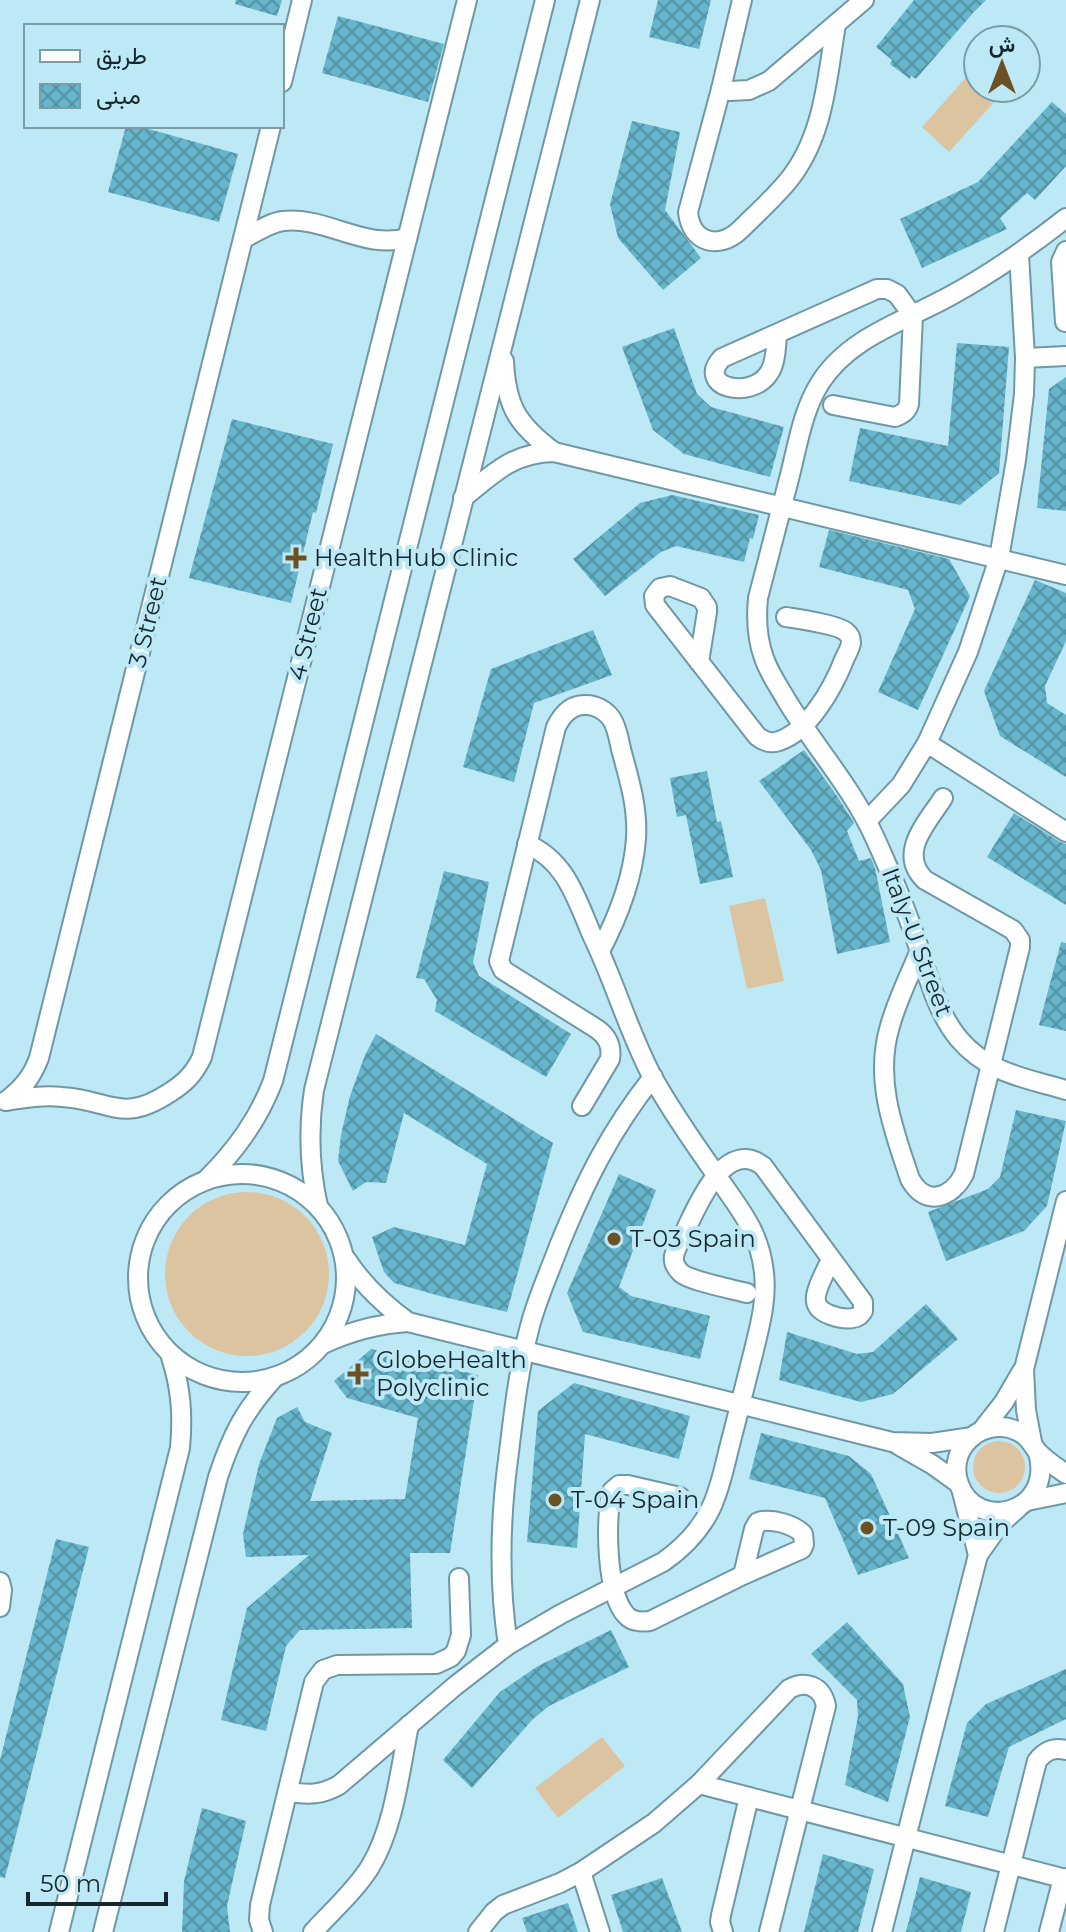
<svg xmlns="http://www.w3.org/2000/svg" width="1066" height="1932" viewBox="0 0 1066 1932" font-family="Montserrat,Vazirmatn,sans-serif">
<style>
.grass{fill:#dcc4a0}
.building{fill:url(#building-cross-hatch)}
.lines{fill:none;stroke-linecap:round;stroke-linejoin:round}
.minor-casing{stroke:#6e98a5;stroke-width:22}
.minor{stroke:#fff;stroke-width:18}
.poi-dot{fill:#6c5124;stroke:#bde9f7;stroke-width:3}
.labels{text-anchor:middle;stroke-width:8;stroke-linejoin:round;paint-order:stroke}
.poi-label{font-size:24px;fill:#16282d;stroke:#bde9f7;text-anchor:start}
.street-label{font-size:24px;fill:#16282d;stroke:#bde9f7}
</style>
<defs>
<pattern id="building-cross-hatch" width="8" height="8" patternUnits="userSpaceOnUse" patternTransform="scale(2)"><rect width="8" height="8" fill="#66b5ca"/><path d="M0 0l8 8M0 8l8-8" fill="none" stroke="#5393a4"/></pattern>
</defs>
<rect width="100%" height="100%" fill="#bde9f7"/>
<g class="grass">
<path d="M978 64V88L1006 89 949 152 922 127Z"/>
<path d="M765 898 784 981 747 989 729 906Z"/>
<circle cx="247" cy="1274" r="82"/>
<circle cx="999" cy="1467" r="26"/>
<path d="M602 1737 625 1766 558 1818 535 1788Z"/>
</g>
<g class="building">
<path d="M236 0H282L277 16 235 4Z"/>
<path d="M658 0H711L699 49 649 37Z"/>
<path d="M914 0H986L973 13 916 79 911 76 910 79 890 64 892 60 876 47Z"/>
<path d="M338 16 444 44 428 102 322 73Z"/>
<path d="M1052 102 1066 114V166L1035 200 1027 193 1000 218 1007 229 922 268 900 219 978 182Z"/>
<path d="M632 121 680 132 665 210 701 258 663 290 618 238 610 204Z"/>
<path d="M126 126H138L238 154 219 222 108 192Z"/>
<path d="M674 328 697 394 711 407 784 427 770 477 684 454 653 430 622 347Z"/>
<path d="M957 343 1009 347 999 473 960 505 849 481 860 428 948 446Z"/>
<path d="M1066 377V511L1037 508 1049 389Z"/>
<path d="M232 419 333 444 316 513 313 512 291 603 189 578Z"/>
<path d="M672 495 759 515 753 539 750 538 744 562 676 546 661 552 605 596 573 559 640 503Z"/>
<path d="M829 530 949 559 970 596 918 710 878 692 915 609 908 590 819 567Z"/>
<path d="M1035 580 1066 593V641L1045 686 1047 703 1066 715V777L1000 736 984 691Z"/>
<path d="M593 630 612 675 534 703 514 782 463 767 491 669Z"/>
<path d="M804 750 837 796 854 823 847 831 859 861 871 858 875 868 890 942 837 954 821 870 811 850 759 781Z"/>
<path d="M707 771 717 822 721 821 733 877 700 884 686 815 677 817 670 778Z"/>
<path d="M1014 813 1060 842 1066 844V905L987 857Z"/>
<path d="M444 871 489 882 473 962 479 976 571 1034 546 1077 435 1011 437 1000 424 979 416 978Z"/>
<path d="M1061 942 1066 943V1031L1039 1025Z"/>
<path d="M376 1034 553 1143 507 1312 440 1296 394 1283 384 1272 372 1237 394 1227 465 1245 487 1164 404 1113 386 1183 366 1182 353 1191 338 1161 341 1135 350 1096 365 1055Z"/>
<path d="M1016 1110 1066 1121 1047 1206 1024 1231 946 1261 928 1212 988 1189 1000 1177Z"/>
<path d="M619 1174 656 1190 619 1287 631 1296 710 1316 700 1359 583 1332 567 1293Z"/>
<path d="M926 1304 958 1339 893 1394 861 1402 779 1380 787 1332 857 1354 873 1352Z"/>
<path d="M371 1349 478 1375 450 1553H410L412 1628 300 1630 286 1646 266 1731 221 1720 247 1608 309 1555 246 1557 243 1534 259 1464 277 1418 297 1407 305 1422 332 1433 310 1501 405 1499 418 1418 347 1398 334 1381Z"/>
<path d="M574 1383 690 1416 679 1459 585 1434 577 1548 527 1542 538 1411Z"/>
<path d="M761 1433 849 1456 871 1474 909 1558 858 1575 825 1498 749 1479Z"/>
<path d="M56 1539 89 1547 5 1878 0 1877V1760Z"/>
<path d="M847 1622 903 1684 910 1717 888 1802 845 1785 858 1716 857 1700 811 1654Z"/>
<path d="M611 1630 629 1667 549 1706 533 1719 472 1788 443 1760 500 1692 538 1666Z"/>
<path d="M1066 1669V1719L1009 1747 988 1817 945 1806 967 1723 986 1704Z"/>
<path d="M202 1808 246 1821 227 1906 230 1932H182L184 1881Z"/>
<path d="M823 1854 874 1869 858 1932H804Z"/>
<path d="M920 1877 971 1892 961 1932H906Z"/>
<path d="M662 1878 682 1932H623L611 1895Z"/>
<path d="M568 1903 578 1932H527L522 1918Z"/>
</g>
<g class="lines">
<g class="minor-casing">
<g id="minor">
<path d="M742 0 721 89 688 212C691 243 719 250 740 230 756 214 773 199 788 181 824 137 827 79 836 24"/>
<path d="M282 82 302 0"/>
<path d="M721 89 730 91 749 90 769 81 864 0"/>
<path d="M1066 218C1029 247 991 274 950 296 905 321 849 337 820 383 803 410 798 443 790 475 779 516 769 557 758 598 756 619 757 639 764 658 769 673 779 687 787 701 815 747 853 789 875 838 889 869 903 901 914 934 927 969 934 1009 959 1039 988 1073 1025 1078 1066 1090"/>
<path d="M243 239C256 232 269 223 283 221 325 216 364 250 407 238"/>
<path d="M1065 322 1061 262 1066 251"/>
<path d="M777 335C776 346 776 363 769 373 751 401 695 387 722 358L877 289H887L897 294 913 316 909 404C907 411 903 414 895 417L833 405"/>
<path d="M1025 358 1066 356"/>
<path d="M504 361C506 407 518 425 554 452"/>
<path d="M463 498C494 473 512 453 554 452L1066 575"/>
<path d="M699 662 707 612V607L701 598 670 586 660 588 654 596 655 605 757 736C763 741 771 744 779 741 809 731 833 688 844 660 846 655 850 649 851 643 851 638 850 635 846 632 839 625 798 619 786 617"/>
<path d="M927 743 1066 832"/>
<path d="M867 821 901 785 927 743 968 652 999 558 1016 460 1024 394 1025 358 1019 254"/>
<path d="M920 950C910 975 897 1000 890 1026 874 1078 893 1129 910 1179 925 1207 951 1199 964 1174L1020 947V940L1013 930 925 880C897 853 927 823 943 798"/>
<path d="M6 1101C25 1098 43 1095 62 1097 110 1100 122 1124 169 1093 185 1083 194 1074 202 1057L467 0"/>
<path d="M6 1101C22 1089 32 1077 39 1058L271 126"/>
<path d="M582 1106 610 1059C612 1046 608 1037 597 1029L503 970 499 961 556 727C562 715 570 705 584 705 594 704 605 710 611 718 618 728 619 742 622 753 630 782 638 809 636 839 633 878 618 917 600 951"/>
<circle cx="242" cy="1278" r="104"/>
<path d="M206 1180C236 1150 258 1120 273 1081L545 0"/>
<path d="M318 1206C309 1166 308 1130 314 1090L590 0"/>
<path d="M346 1259C363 1285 383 1304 408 1322"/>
<path d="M747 1293C732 1289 690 1281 681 1273 676 1268 673 1262 674 1256 676 1246 683 1236 687 1227 699 1202 726 1138 763 1166L863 1302V1311C860 1315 859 1317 853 1318 842 1320 817 1314 816 1301 814 1291 827 1269 831 1259"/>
<path d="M323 1344C351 1331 377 1324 408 1322L892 1442 932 1443 972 1437"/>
<path d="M982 1430 1004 1402 1022 1371"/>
<path d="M1032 1442 1026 1410 1024 1369 1066 1201"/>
<path d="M898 1445 933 1465 958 1483"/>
<path d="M1038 1452C1055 1514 976 1533 959 1484 954 1471 956 1455 965 1444 978 1427 1002 1422 1021 1433 1028 1437 1032 1444 1037 1451 1045 1460 1056 1467 1066 1474"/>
<path d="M962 1492 978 1555"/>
<path d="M680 1497 628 1485H619L612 1491C605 1518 606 1594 626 1615 632 1622 641 1622 650 1621L743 1575 802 1549 804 1544 803 1534C793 1524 771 1518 758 1522L754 1529 743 1575"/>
<path d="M1027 1501 1066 1493"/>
<path d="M0 1582 2 1590 0 1607"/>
<path d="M508 1645C498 1580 500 1517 509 1452 514 1410 519 1367 530 1326 537 1299 549 1273 559 1246 585 1182 610 1131 653 1077"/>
<path d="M699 1784 1066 1879"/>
<path d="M289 1792C308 1795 322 1795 339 1785L455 1686 508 1645 561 1614 663 1562C683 1548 700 1531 711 1508 722 1485 726 1458 733 1433 740 1405 747 1378 754 1350 760 1325 767 1300 764 1273 760 1231 739 1209 717 1176 695 1145 673 1113 654 1080 629 1034 615 982 592 935 576 898 566 861 527 844"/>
<path d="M581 1872 600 1932"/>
<path d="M59 1932 180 1448C183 1415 181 1388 171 1357"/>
<path d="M103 1932 218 1477C232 1435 244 1411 274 1378"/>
<path d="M263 1932 259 1920 260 1905 314 1682 323 1670 337 1665 436 1664 451 1657 456 1651 461 1635 459 1578"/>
<path d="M313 1932C332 1911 355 1891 370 1867 394 1828 400 1770 409 1725"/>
<path d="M478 1932 494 1912 503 1905 560 1883 581 1872 654 1823 699 1784 789 1689C806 1680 822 1686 826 1706L769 1932"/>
<path d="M723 1932 720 1922 721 1915 749 1797"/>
<path d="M882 1932 978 1555 1000 1524 1018 1508"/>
<path d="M994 1932 1037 1761C1045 1751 1053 1747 1066 1750"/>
<path d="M1049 1932 1063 1878"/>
</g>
</g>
<use href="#minor" class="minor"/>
</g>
<g class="poi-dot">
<path d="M292 546h8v8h8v8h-8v8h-8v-8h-8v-8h8z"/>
<circle cx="614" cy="1239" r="8"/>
<path d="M354 1362h8v8h8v8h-8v8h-8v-8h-8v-8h8z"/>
<circle cx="555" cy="1500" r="8"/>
<circle cx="867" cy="1528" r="8"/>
</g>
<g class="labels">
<g class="poi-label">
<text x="314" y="566">HealthHub Clinic</text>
<text x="630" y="1247">T-03 Spain</text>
<text x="376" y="1368">GlobeHealth<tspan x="376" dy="28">Polyclinic</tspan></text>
<text x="571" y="1508">T-04 Spain</text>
<text x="883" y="1536">T-09 Spain</text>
</g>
<g class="street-label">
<text transform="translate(148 622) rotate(-76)" y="8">3 Street</text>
<text transform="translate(308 634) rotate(-76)" y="8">4 Street</text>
<text transform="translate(917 942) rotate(69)" y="8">Italy-U Street</text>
</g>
</g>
<rect x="24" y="24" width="260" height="104" fill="#bde9f7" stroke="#7a9ca6" stroke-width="2"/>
<rect x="40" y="50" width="40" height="12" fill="#ffffff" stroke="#7a9ca6" stroke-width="2"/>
<text x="96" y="64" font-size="24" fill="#16282d">طريق</text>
<rect x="40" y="84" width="40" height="24" fill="url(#building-cross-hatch)" stroke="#7a9ca6" stroke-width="2"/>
<text x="96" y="104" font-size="24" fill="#16282d">مبنى</text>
<g transform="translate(1002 64)"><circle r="38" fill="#bde9f7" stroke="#7a9ca6" stroke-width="2"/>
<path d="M0-6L14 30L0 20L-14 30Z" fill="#6c5124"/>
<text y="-12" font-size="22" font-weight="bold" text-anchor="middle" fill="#16282d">ش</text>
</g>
<path d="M28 1892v12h138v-12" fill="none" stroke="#16282d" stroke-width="4"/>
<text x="40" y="1892" font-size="24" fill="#16282d" stroke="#bde9f7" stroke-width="6" paint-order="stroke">50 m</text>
</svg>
